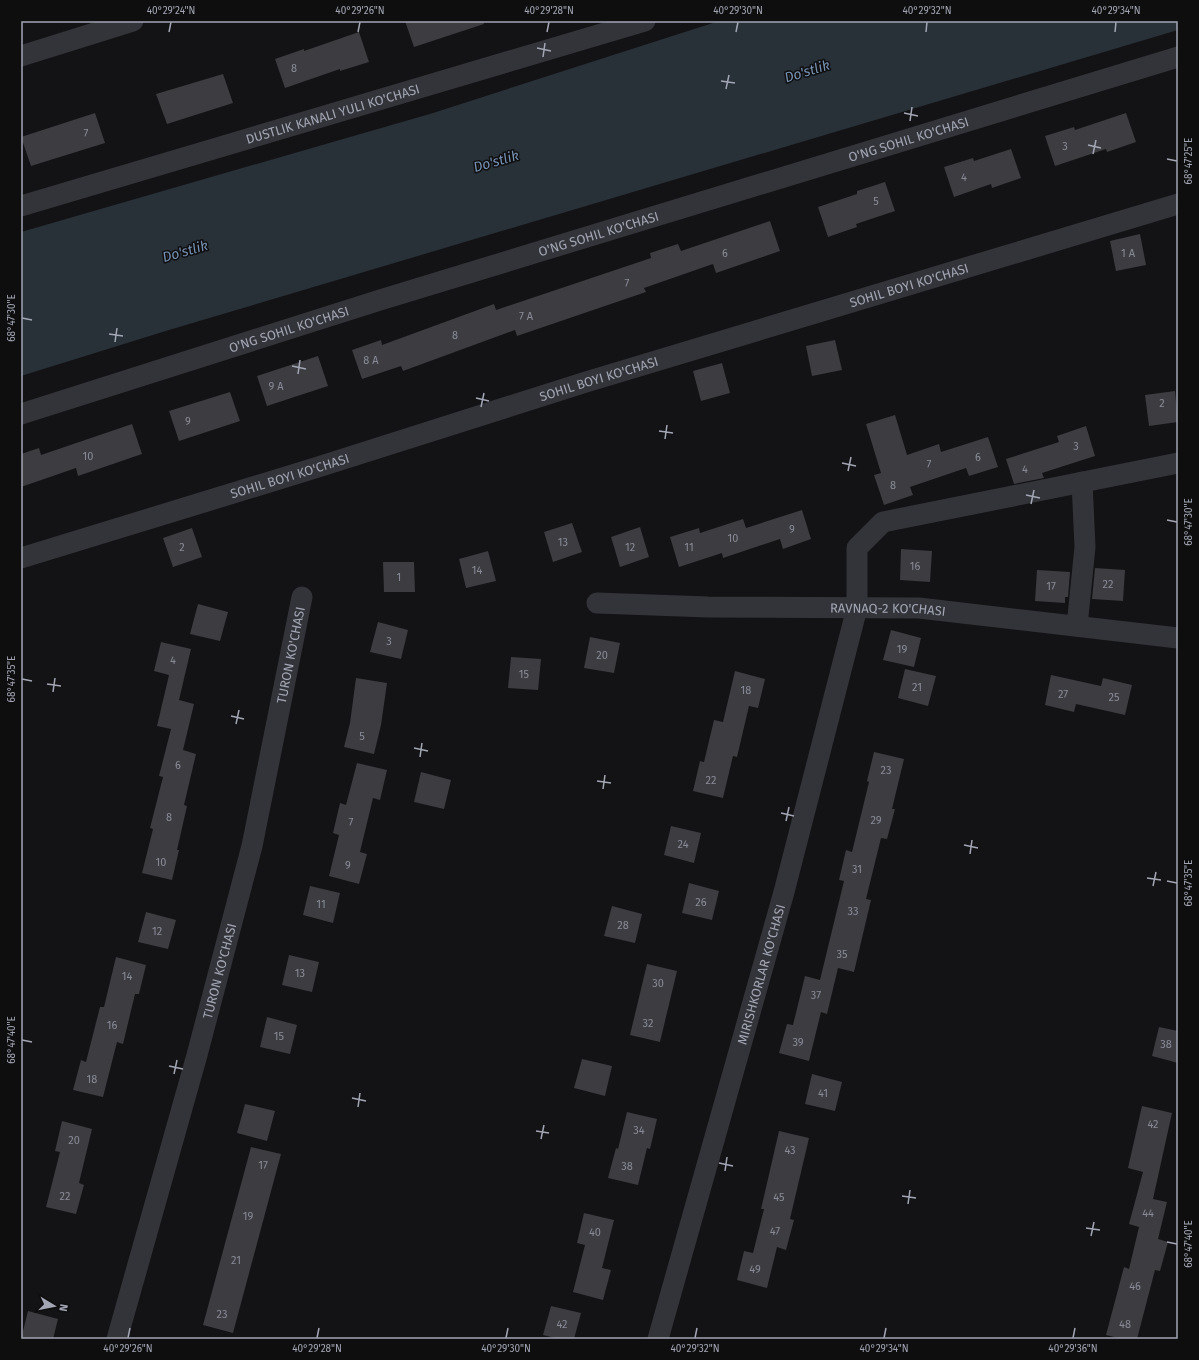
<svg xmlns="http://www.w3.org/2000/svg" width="1199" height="1360" viewBox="0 0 1199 1360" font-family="'Fira Sans',sans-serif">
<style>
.water{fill:#283038}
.building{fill:#3c3c41}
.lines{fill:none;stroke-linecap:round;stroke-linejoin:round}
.street{stroke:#333439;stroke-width:21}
.ticks{fill:none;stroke:#a3a7b5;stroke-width:1.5}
.labels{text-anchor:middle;stroke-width:3;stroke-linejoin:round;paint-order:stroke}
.number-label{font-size:11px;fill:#898c98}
.street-label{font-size:13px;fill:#a3a7b5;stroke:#0e0e0f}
.water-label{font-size:14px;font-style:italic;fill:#7892b3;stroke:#0e0e0f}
.neatline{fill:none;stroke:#a3a7b5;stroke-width:1.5}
.ticks-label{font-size:10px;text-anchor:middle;fill:#a3a7b5}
</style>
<rect width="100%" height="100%" fill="#131214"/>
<path class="water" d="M719 21H1178V30L169 330 21 376V232L433 113Z"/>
<g class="building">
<path d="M405 21H483L484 24 414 47Z"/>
<path d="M359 32 369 62 340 71V69L285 88 275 59 304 49V51Z"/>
<path d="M223 74 233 103 167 124 156 94Z"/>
<path d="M95 113 105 143 31 166 21 137Z"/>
<path d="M1126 113 1136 142 1107 152 1106 149 1055 166 1045 136 1074 127 1075 130Z"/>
<path d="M1011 149 1021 178 992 188 991 184 954 197 944 167 973 158 974 161Z"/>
<path d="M885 182 895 211 856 224 857 227 828 237 818 207 857 194V191Z"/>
<path d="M770 221 780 251 716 273 713 264 644 288 646 292 517 336 515 330 403 371 401 366 362 379 352 350 381 340 382 345 494 304 496 310 651 258 650 253 678 244 681 251Z"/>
<path d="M1140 234 1146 265 1116 271 1110 241Z"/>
<path d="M835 340 842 370 812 376 806 346Z"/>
<path d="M318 356 328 386 267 406 257 376Z"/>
<path d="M722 363 730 393 701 401 693 371Z"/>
<path d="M1175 391 1178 422 1149 426 1145 395Z"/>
<path d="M230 392 240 421 179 441 169 411Z"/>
<path d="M895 415 907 455 939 444 941 452 988 437 998 467 969 476 966 468 910 487 913 495 884 505 874 475 881 473 866 424Z"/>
<path d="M132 424 142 454 78 476 76 468 21 487V454L39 448 41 455Z"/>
<path d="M1086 426 1095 456 1042 473 1044 478 1014 484 1006 459 1059 442 1057 436Z"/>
<path d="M802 510 811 539 783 549 780 539 723 558 722 553 679 567 670 537 699 528 700 533 743 519 746 528Z"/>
<path d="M572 523 582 552 553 562 544 532Z"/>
<path d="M640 527 649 557 620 567 611 537Z"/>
<path d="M192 528 202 557 173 567 163 538Z"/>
<path d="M901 549 932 551 930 582 900 580Z"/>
<path d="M488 551 496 581 466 588 459 559Z"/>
<path d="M383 562H414L415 592H384Z"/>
<path d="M1095 568 1125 570 1123 601 1092 599Z"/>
<path d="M1037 570 1070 572 1068 597H1065V603L1035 601Z"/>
<path d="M198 604 228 612 220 641 190 634Z"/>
<path d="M378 622 408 630 401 659 370 652Z"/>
<path d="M891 630 921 638 914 667 883 660Z"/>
<path d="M590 637 620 643 614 673 584 668Z"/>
<path d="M161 642 191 649 179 700 194 704 183 750 196 754 184 805 187 806 177 850H179L172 880 142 873 153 829 150 828 163 777 159 776 171 729 157 726 169 675 154 671Z"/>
<path d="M511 657 541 659 538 690 508 688Z"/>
<path d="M905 669 936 676 928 706 898 698Z"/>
<path d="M735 671 765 679 758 708 749 706 737 757 733 756 723 798 693 791 700 761 704 762 714 720 723 722Z"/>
<path d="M1051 675 1101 686 1103 678 1132 685 1125 715 1076 704 1074 712 1045 705Z"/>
<path d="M356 678 387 683 381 725 374 754 344 747 350 723Z"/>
<path d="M874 752 904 759 892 809H895L887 839 881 838 866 899 871 900 854 972 838 968 827 1014 821 1012 809 1061 779 1053 787 1024 793 1025 805 976 820 980 844 881 839 880 846 850 852 852 869 782 867 781Z"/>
<path d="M357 763 387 770 380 800 373 798 360 852 367 854 359 884 329 876 339 835 333 833 340 803 346 805Z"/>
<path d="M421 772 451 780 444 809 414 802Z"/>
<path d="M671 826 701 833 694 863 664 855Z"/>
<path d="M689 883 719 891 712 920 682 913Z"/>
<path d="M310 886 340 893 333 923 303 915Z"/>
<path d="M612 906 642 914 635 943 604 936Z"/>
<path d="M146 912 176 920 168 949 138 942Z"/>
<path d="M289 955 319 962 312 992 282 985Z"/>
<path d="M116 957 146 965 139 994H135L123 1044 117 1042 103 1097 73 1090 81 1060 86 1062 100 1007H104Z"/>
<path d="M647 964 677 971 660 1042 630 1035Z"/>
<path d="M267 1017 297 1025 290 1054 260 1047Z"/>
<path d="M1159 1027 1178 1031V1063L1152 1056Z"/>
<path d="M582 1059 612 1066 605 1096 574 1088Z"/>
<path d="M812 1074 842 1082 835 1111 805 1104Z"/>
<path d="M245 1104 275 1111 267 1141 237 1133Z"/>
<path d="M1142 1106 1172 1113 1153 1199 1167 1202 1158 1239 1168 1242 1160 1271 1155 1270 1137 1339H1122L1106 1335 1124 1267 1129 1269 1139 1227 1129 1224 1143 1172 1128 1168Z"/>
<path d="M627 1112 657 1119 650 1149 647 1148 638 1185 608 1178 616 1148 618 1149Z"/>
<path d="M62 1121 92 1129 79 1183 84 1185 76 1214 46 1207 60 1152 55 1151Z"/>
<path d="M779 1131 809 1138 790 1219 794 1220 786 1250 777 1247 767 1288 737 1280 744 1251 753 1253 764 1209H761Z"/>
<path d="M251 1147 281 1154 233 1333 203 1325Z"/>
<path d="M584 1213 614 1220 602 1268 611 1270 603 1300 573 1292 585 1245 577 1243Z"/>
<path d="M551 1306 581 1313 574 1339H559L543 1335Z"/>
<path d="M28 1311 58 1319 53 1339H21Z"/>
</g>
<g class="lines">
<g class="street">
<path d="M21 56 133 21"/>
<path id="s1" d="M21 206 645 21"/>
<path id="s2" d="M21 414 380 300 1178 57"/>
<path id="s3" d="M21 558 315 468 586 382 1178 204"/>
<path id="s4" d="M597 603 708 607 919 608 1178 638"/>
<path d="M1077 626 1085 547 1082 482"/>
<path id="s5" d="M117 1339 197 1055 252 846 302 597"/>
<path id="s6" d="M658 1339 784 892 857 608V548L883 522 1178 463"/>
</g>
</g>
<path class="ticks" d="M169 32 171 22M358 32 360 22M547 32 549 22M736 32 738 22M926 32 927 22M1115 32 1116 22M537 48 551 51M543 57 545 43M721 81 735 83M726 89 729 75M904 113 918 116M910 121 912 107M1088 145 1101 148M1093 154 1096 140M1167 159 1177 161M22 318 32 320M109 334 123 336M115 342 117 328M292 366 306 369M298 374 300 360M476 398 489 401M481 407 484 393M659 431 673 433M665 439 667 425M842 463 856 466M848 471 851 457M1026 495 1040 498M1031 504 1034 490M1167 520 1177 522M22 679 32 681M47 684 61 686M53 692 55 678M231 716 244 719M236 724 239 710M414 748 428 751M420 757 422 743M597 781 611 783M603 789 605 775M781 813 794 816M786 821 789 807M964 845 978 848M970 854 972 840M1147 878 1161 880M1167 881 1177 883M1153 886 1156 872M22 1040 32 1042M169 1066 183 1069M174 1074 177 1060M352 1098 366 1101M358 1107 360 1093M536 1131 549 1133M541 1139 544 1125M719 1163 733 1166M725 1171 727 1157M902 1196 916 1198M908 1204 910 1190M1086 1228 1100 1230M1091 1236 1094 1222M1167 1242 1177 1244M128 1338 130 1328M317 1338 319 1328M506 1338 508 1328M695 1338 697 1328M884 1338 886 1328M1073 1338 1075 1328"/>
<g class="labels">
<g class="number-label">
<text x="294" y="72">8</text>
<text x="86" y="137">7</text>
<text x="1065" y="150">3</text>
<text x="964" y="181">4</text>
<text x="876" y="205">5</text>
<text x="725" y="257">6</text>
<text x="1128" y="257">1 А</text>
<text x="627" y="287">7</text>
<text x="526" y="320">7 А</text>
<text x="455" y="339">8</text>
<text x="371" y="364">8 А</text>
<text x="276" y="390">9 А</text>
<text x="1162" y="407">2</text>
<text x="188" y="425">9</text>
<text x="1076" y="450">3</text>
<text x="88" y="460">10</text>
<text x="978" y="461">6</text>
<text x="929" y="468">7</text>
<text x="1025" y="473">4</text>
<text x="893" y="489">8</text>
<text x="792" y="533">9</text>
<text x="733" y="542">10</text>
<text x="563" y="546">13</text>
<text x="182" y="551">2</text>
<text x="630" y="551">12</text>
<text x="689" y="551">11</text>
<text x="915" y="570">16</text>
<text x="477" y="574">14</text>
<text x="399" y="581">1</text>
<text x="1108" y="588">22</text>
<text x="1051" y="590">17</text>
<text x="389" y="645">3</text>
<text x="902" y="653">19</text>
<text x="602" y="659">20</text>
<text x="173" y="664">4</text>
<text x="524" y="678">15</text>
<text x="917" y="691">21</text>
<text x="746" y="694">18</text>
<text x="1063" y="698">27</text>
<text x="1114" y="701">25</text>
<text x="362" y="740">5</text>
<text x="178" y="769">6</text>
<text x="886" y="774">23</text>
<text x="711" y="784">22</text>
<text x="169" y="821">8</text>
<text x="876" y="824">29</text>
<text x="351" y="826">7</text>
<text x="683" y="848">24</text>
<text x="161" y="866">10</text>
<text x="348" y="869">9</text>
<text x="857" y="873">31</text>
<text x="701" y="906">26</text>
<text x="321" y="908">11</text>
<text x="853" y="915">33</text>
<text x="623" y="929">28</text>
<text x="157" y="935">12</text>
<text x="842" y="958">35</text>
<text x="300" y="977">13</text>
<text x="127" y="980">14</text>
<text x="658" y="987">30</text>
<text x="816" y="999">37</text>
<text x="648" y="1027">32</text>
<text x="112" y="1029">16</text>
<text x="279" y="1040">15</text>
<text x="798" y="1046">39</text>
<text x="1166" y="1048">38</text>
<text x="92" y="1083">18</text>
<text x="823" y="1097">41</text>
<text x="1153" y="1128">42</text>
<text x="639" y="1134">34</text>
<text x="74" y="1144">20</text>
<text x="790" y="1154">43</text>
<text x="263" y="1169">17</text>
<text x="627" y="1170">38</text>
<text x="65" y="1200">22</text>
<text x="779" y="1201">45</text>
<text x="1148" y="1217">44</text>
<text x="248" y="1220">19</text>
<text x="775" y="1235">47</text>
<text x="595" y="1236">40</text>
<text x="236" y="1264">21</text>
<text x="755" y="1273">49</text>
<text x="1135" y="1290">46</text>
<text x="222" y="1318">23</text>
<text x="562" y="1328">42</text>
<text x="1125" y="1328">48</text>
</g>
<g class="street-label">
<text dy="5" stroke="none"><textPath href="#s1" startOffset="325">DUSTLIK KANALI YULI KO'CHASI</textPath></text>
<text dy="5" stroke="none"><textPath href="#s2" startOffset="929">O'NG SOHIL KO'CHASI</textPath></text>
<text dy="5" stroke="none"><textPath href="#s2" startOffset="605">O'NG SOHIL KO'CHASI</textPath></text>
<text dy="5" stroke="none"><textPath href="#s3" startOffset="929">SOHIL BOYI KO'CHASI</textPath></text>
<text dy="5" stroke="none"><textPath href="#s2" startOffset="281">O'NG SOHIL KO'CHASI</textPath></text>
<text dy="5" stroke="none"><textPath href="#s3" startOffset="605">SOHIL BOYI KO'CHASI</textPath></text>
<text dy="5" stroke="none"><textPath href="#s3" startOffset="281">SOHIL BOYI KO'CHASI</textPath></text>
<text dy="5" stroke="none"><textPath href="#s4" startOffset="291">RAVNAQ-2 KO'CHASI</textPath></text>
<text dy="5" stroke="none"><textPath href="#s5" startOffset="706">TURON KO'CHASI</textPath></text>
<text dy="5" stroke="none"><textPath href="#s5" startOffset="382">TURON KO'CHASI</textPath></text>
<text dy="5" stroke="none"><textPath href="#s6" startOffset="379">MIRISHKORLAR KO'CHASI</textPath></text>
</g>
<g class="water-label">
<text transform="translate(807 71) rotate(-17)" y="5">Do'stlik</text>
<text transform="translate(496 161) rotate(-16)" y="5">Do'stlik</text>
<text transform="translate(185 251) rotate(-16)" y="5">Do'stlik</text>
</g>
</g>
<rect width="1199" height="1360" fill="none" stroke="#0e0e0f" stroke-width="44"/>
<g transform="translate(54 1306) rotate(100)" stroke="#0e0e0f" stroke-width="3" paint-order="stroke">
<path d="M0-3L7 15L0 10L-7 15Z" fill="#a3a7b5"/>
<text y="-6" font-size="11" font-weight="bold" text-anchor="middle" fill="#a3a7b5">N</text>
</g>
<rect x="22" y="22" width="1155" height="1316" class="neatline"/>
<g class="ticks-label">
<text x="171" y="14">40°29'24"N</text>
<text x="360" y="14">40°29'26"N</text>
<text x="549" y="14">40°29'28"N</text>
<text x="738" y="14">40°29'30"N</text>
<text x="927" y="14">40°29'32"N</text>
<text x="1116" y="14">40°29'34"N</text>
<text transform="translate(1188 161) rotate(-90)" y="4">68°47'25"E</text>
<text transform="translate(11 318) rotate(-90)" y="4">68°47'30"E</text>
<text transform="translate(1188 522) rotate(-90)" y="4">68°47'30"E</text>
<text transform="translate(11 679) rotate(-90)" y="4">68°47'35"E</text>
<text transform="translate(1188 883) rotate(-90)" y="4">68°47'35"E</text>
<text transform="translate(11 1040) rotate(-90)" y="4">68°47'40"E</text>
<text transform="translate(1188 1244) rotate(-90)" y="4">68°47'40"E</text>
<text x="128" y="1352">40°29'26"N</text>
<text x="317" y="1352">40°29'28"N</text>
<text x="506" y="1352">40°29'30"N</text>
<text x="695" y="1352">40°29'32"N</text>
<text x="884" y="1352">40°29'34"N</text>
<text x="1073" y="1352">40°29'36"N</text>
</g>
</svg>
